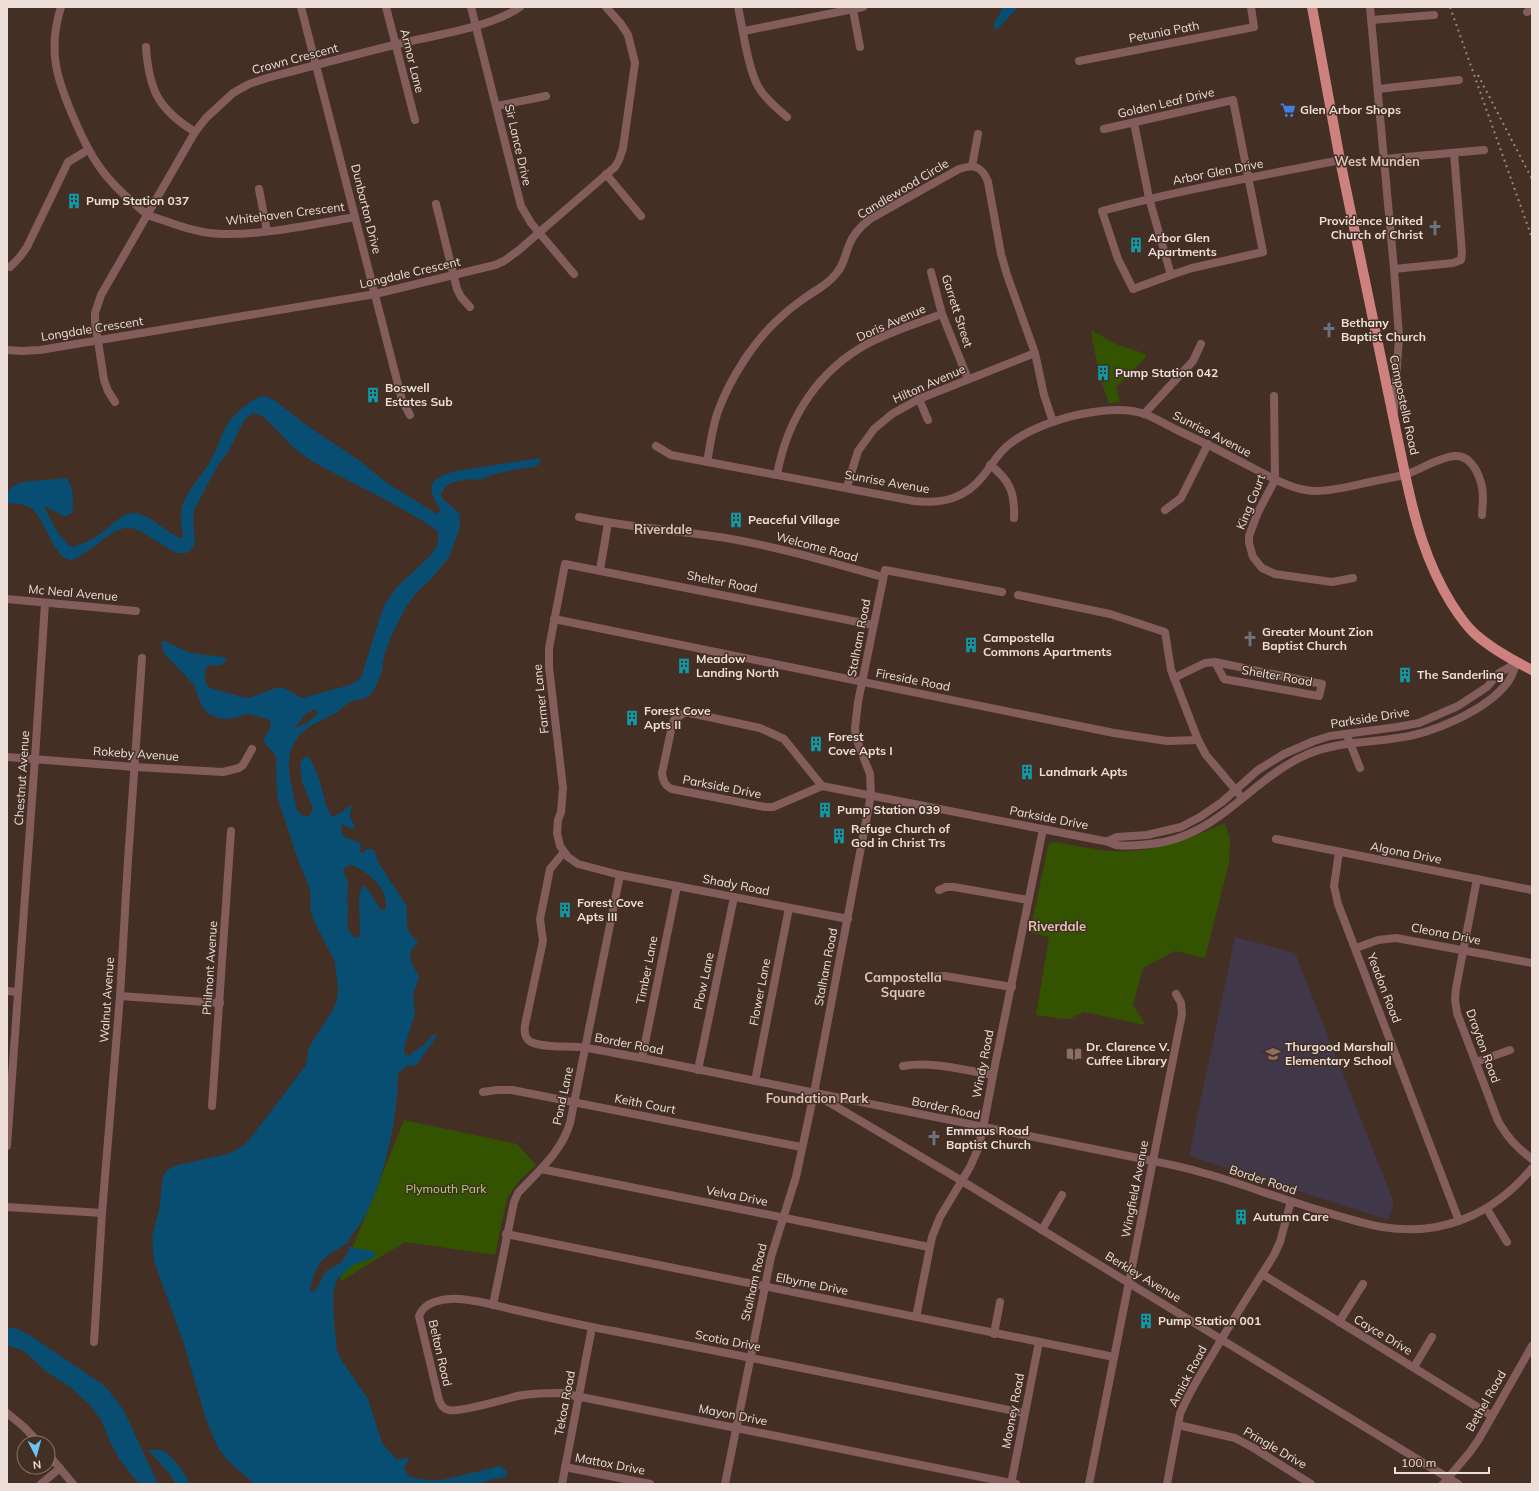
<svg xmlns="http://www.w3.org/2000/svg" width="1539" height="1491" viewBox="0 0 1539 1491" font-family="Mulish,sans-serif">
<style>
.education{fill:#403849}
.green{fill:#335300}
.water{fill:#084e73;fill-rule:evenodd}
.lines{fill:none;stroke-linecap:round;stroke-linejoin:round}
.minor{stroke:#825d5b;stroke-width:8}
.major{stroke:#cd8280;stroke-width:10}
.rail{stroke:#99877f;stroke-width:2;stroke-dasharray:2 4;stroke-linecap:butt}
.labels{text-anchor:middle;stroke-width:3;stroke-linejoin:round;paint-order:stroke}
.street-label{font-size:12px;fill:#eddfd8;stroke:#442f25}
.poi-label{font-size:12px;font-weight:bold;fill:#eddfd8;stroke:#442f25;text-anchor:start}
.park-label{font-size:12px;fill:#a6d772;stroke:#442f25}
.neighbourhood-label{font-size:13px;font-weight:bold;fill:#ddc3b6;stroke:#442f25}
</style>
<rect width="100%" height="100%" fill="#442f25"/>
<path class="education" d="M1235 937 1295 953 1394 1203 1388 1220 1189 1156Z"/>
<g class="green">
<path d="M1091 330 1116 344 1146 354 1145 358 1116 387 1120 402 1109 403 1099 376Z"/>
<path d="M1225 823 1230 840 1229 863 1205 958 1175 951 1143 968 1133 1004 1145 1025 1084 1012 1069 1019H1063L1036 1015 1049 937 1030 932 1048 846 1051 843 1055 842C1073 845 1092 849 1110 851 1151 854 1189 839 1225 823Z"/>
<path d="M404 1120 517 1144 536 1165 518 1182 507 1199 495 1255 405 1242 341 1281 340 1279Z"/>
</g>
<g class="water">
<path d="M1003 7H1018L997 30 993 26Z"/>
<path d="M264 396 274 400 309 427 360 461 387 483 437 514 441 510C425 486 428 479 456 471L541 458 539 464 535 467 518 469 495 474 479 480 471 479 454 482 446 486 441 494 443 499 459 513 460 522 459 530 450 556 433 577 415 594 406 607 392 634 385 653 382 665 383 669C380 676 375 691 369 696 365 700 357 699 352 701 345 705 339 711 332 715 323 720 312 724 305 730 279 751 291 783 297 810 301 815 303 817 309 816L313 808 302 782 300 763 304 757H308L310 759 319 778 326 805 332 817 342 812 350 805 351 806 350 816 354 825V829H351L343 824 341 826V830L344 837 358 842 361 846 360 852 362 853 367 849H372L375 852 378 862 406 905C408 914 405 925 409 932 411 936 415 939 418 943 404 954 412 964 419 977L413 995 415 1014 404 1048 405 1055H410C415 1050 420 1048 424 1045 429 1040 430 1035 436 1034L435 1039 417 1064 414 1066 407 1065 398 1074C398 1116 385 1176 366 1214 362 1223 355 1231 349 1239L348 1243C344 1244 343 1247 340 1248 320 1258 314 1269 310 1291L313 1292 315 1291 323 1276 327 1270 341 1263 348 1252 349 1246C357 1251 369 1247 376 1254L374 1257 353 1265 338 1278 333 1292 334 1322 337 1351 342 1361 368 1399 382 1443 397 1460 410 1457 404 1468 409 1477 427 1480H442L500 1466 507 1471V1476C498 1480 489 1478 481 1484H254L228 1461 218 1448 206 1419 183 1341 161 1281 154 1260 152 1237 160 1206 162 1182 164 1174 167 1170 178 1165 228 1154 243 1146 249 1140 306 1065 309 1047 334 1008 337 999 338 988 335 962 313 919 311 912 310 889 298 860 277 796 276 756 263 741C266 734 270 730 271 723L268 719 249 714 230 719 218 718 209 714 202 707 194 685 164 653 161 642 164 641 191 653 224 657 227 660C222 667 217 666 209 665L205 670C205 677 204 683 210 688L242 697 249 698 278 687 286 689 302 698 350 685 361 678 379 620 385 604 397 587 431 555 438 544V532L428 524 388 501 313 462 295 449 264 417 253 413 245 419 228 452 218 465 194 510 193 516 195 544 187 553H176L140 531C124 523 113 532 100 542 92 549 82 554 73 560 53 562 46 516 29 507 22 504 14 503 7 503V492L12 487 22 482 66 478C74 488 74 500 72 513L67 516H64L44 506C51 520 58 539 73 547 82 544 92 540 100 534 112 526 124 509 140 514 155 519 166 532 180 538L183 536C182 529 180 519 181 512 184 491 204 475 213 456 220 444 222 429 232 418 240 410 253 397 264 396ZM315 709 317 711V714C311 721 303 726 294 728L307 713ZM352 865C368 872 391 890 385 910H381L367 888 362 886 359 898 360 931 359 938 354 937 349 931 347 923 348 907 347 900 348 882 343 870 347 866Z"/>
<path d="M7 1327 18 1329 28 1334 105 1386 123 1409 158 1484H139L120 1460 110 1442 101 1420 90 1405 70 1387 47 1372 24 1351 7 1345Z"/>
<path d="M148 1450C152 1450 157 1450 161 1450 172 1454 185 1474 190 1484H176L169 1473Z"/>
</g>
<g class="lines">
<g class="minor">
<path d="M61 7C47 51 57 80 75 121 90 156 104 179 134 203 138 207 143 212 148 215 155 218 163 220 171 223 188 229 205 234 223 234 267 235 313 224 355 217"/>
<path d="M301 7 402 400 410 415"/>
<path d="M386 7 415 120"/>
<path d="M471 7 521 206 531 223 574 274"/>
<path d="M738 7C743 29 748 70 759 88 766 100 777 108 787 117"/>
<path d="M1370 7 1394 269 1399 336 1394 412"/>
<path d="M853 10 860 47"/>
<path d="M1527 12 1532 10"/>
<path d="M1371 20 1434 15"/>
<path d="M744 31 863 7"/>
<path d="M146 47C149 90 158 109 195 132"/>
<path d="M1079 61 1254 27 1251 7"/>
<path d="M1378 89 1459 80"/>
<path d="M497 106 546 96"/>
<path d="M1134 123 1149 198 1171 275"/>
<path d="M1104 129 1233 100 1263 252 1192 268 1171 275 1133 289 1118 259 1102 211C1180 190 1260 176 1340 160"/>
<path d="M1384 159 1484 150"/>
<path d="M972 166 978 134"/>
<path d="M606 174 641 216"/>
<path d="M259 189 267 231"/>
<path d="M436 204 457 289 461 297 470 307"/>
<path d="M10 267 19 258 27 247 68 162 88 150"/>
<path d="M1394 269 1453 263 1461 260 1462 253 1454 153"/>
<path d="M931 272 942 314 968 379"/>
<path d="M7 350 22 351 40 350 375 294 495 265 504 261 519 250 615 167 619 160 623 148 635 63 628 35 621 24 606 7"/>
<path d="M1274 396 1275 480 1258 512 1249 536V543L1253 557 1262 568 1275 574 1332 582 1353 578"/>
<path d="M919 399 928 420"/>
<path d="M115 402 108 391 104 380 95 322V313L101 295 195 132 206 118 233 93 249 84 267 78C312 66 357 54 402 43 436 35 492 27 520 7"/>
<path d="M1144 414 1193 361 1201 344"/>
<path d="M656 446 671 455 914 501C942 504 965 499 983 476 992 465 999 451 1011 443 1029 429 1060 418 1082 414 1102 410 1125 407 1145 414 1155 418 1165 424 1175 429 1201 441 1227 454 1253 468 1273 478 1292 490 1315 491 1332 491 1348 487 1365 483 1378 480 1391 478 1404 475 1421 470 1436 458 1454 456 1474 454 1483 482 1483 498 1483 503 1482 509 1482 515"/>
<path d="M707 462C710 446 712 430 717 414 729 380 754 340 782 316 789 309 798 303 806 297 816 290 827 285 835 275 843 267 845 256 849 245 853 234 861 226 870 219L959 169C974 164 982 166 988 182L1001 254 1007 275 1035 353 1044 395 1053 422"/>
<path d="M990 465C1010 480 1015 493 1014 518"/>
<path d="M777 475C787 419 818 370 869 343 892 331 918 323 942 314"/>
<path d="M847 487 858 451 874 429 892 414 919 399 1035 353"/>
<path d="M1165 510 1181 498 1208 444"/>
<path d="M579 517C626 527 673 530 720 537 776 546 829 562 883 577"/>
<path d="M600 570 608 523"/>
<path d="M1018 595 1110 614 1165 632 1171 670 1198 740 1206 755 1239 794"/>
<path d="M7 599 136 611"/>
<path d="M554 619 1114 733 1167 741 1198 740"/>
<path d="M1174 678 1205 663 1215 662 1322 684 1319 696 1224 679 1215 662"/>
<path d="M684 713H690L760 728 784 739 822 786 773 807H765L672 789C665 786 663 781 662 773L672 726 674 720Z"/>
<path d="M1348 738 1360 768"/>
<path d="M7 757 135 767 223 772 239 768 243 765 252 749"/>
<path d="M822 786 1099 840C1108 841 1109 842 1116 845 1125 847 1154 844 1164 842 1224 829 1254 777 1308 754 1336 742 1367 743 1397 738 1431 734 1486 711 1508 682 1512 676 1514 669 1517 663"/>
<path d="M1276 839 1532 890"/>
<path d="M1108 841 1117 837 1147 835 1181 827 1200 817 1222 802 1258 770 1284 754 1314 741 1330 736 1397 727 1419 723 1458 706 1487 687 1499 673 1517 663"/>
<path d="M564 852 550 869 540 919 543 941 525 1025C524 1032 525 1039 531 1042 547 1049 570 1045 587 1048 605 1051 624 1055 642 1058L1153 1161C1168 1164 1184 1167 1200 1172 1235 1181 1269 1195 1303 1205 1329 1213 1355 1222 1382 1227 1442 1237 1494 1214 1532 1168"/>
<path d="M1339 852 1334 886 1338 904 1459 1221"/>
<path d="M1477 879 1456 988 1455 1000 1457 1013 1498 1121C1508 1138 1516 1147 1532 1159"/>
<path d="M939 890 946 887H954L1028 900"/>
<path d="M848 919 620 875 578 864 568 857 560 846 557 833 558 820 561 812 563 788 549 667V648L565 564 873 625"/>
<path d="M1356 948 1378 940 1396 938 1532 963"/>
<path d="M922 978 945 976 1012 987"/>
<path d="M7 991 18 992"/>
<path d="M120 996 220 1003"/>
<path d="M642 1058 677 886"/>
<path d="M1476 1062 1510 1050"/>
<path d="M903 1066C933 1061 963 1070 993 1075"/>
<path d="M698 1070 734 897"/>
<path d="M755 1081 789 908"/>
<path d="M483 1092 497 1090H512L801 1147"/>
<path d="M820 1097 962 1181 1458 1484"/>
<path d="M212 1106 231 831"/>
<path d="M7 1146 35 758 45 603"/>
<path d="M541 1169 929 1247"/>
<path d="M7 1207 102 1213"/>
<path d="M1487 1209 1507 1242"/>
<path d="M1042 1230 1062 1195"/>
<path d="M506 1234 1114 1357"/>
<path d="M1262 1274 1492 1416"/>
<path d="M493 1305 514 1202 518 1193C538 1171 561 1153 570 1123L620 875"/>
<path d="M916 1317 932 1237 940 1217 970 1167 978 1149 983 1128 993 1075 1043 829"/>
<path d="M1339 1322 1363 1284"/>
<path d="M994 1334 1000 1302"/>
<path d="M94 1342 102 1213 120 996 128 860 142 658"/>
<path d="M1414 1367 1432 1337"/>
<path d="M7 1413 24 1427 39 1443"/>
<path d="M1178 1425 1235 1438 1252 1447 1311 1484"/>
<path d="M48 1454 73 1484"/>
<path d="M565 1467 650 1484"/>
<path d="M41 1484 60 1468"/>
<path d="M562 1484 592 1327"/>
<path d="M725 1484 771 1257 796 1177 814 1093 871 795 870 774 856 738 855 728 858 702 885 570 1002 592"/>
<path d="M1011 1484 1039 1342"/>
<path d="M1016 1484 561 1393C546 1393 532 1393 518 1396 505 1399 458 1413 449 1410 443 1409 441 1405 439 1400L419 1316C424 1301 445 1298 459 1299 478 1300 497 1306 515 1310 547 1317 580 1325 613 1331 750 1357 887 1385 1024 1413"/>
<path d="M1089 1484 1182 1014 1181 1003 1176 994"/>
<path d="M1167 1484 1180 1414C1189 1392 1202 1372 1214 1352 1233 1319 1254 1287 1274 1255L1280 1242 1291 1201"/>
<path d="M1443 1484 1470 1452 1479 1439 1532 1346"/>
</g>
<path class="major" d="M1312 7 1340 160 1405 474C1415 521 1426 562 1451 603 1458 614 1465 625 1475 634 1492 649 1512 660 1532 670"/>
<g class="rail">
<path d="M1450 7 1532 238"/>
<path d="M1478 75 1532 179"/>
</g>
</g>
<defs>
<g id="supermarket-bare" transform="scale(1.2)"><path d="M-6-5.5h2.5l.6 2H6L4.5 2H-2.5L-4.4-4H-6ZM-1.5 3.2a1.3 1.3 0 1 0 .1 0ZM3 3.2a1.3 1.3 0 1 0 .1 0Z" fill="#3f7fe0" stroke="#442f25" stroke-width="2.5" paint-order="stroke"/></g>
<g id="building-bare" transform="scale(1.2)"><path d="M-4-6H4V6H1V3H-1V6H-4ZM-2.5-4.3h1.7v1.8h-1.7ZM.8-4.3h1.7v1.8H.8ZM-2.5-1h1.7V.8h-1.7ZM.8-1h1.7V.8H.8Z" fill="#0f9aa8" stroke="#442f25" stroke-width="2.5" paint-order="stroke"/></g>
<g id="church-bare" transform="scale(1.2)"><path d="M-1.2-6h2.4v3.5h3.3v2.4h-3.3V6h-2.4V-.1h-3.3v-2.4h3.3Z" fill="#6b7280" stroke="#442f25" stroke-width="2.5" paint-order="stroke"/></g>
<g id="library-bare" transform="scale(1.2)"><path d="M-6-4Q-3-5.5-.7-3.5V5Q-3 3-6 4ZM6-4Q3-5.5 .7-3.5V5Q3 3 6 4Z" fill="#8d6e63" stroke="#442f25" stroke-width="2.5" paint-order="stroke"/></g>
<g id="school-bare" transform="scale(1.2)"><path d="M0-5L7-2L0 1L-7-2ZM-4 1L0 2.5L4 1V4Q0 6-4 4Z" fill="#8d6e63" stroke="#442f25" stroke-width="2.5" paint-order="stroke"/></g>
</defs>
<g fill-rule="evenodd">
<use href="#supermarket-bare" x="1288" y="110"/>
<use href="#building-bare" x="74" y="201"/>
<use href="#church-bare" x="1435" y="228"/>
<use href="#building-bare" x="1136" y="245"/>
<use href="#church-bare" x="1329" y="330"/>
<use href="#building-bare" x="1103" y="373"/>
<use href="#building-bare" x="373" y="395"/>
<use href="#building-bare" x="736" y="520"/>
<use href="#church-bare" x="1250" y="639"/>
<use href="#building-bare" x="971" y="645"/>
<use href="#building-bare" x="684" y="666"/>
<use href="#building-bare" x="1405" y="675"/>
<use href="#building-bare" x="632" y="718"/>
<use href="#building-bare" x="816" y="744"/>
<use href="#building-bare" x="1027" y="772"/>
<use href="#building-bare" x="825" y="810"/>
<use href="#building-bare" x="839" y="836"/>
<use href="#building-bare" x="565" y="910"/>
<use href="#library-bare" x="1074" y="1054"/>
<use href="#school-bare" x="1273" y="1054"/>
<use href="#church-bare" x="934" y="1138"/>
<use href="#building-bare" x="1241" y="1217"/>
<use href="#building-bare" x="1146" y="1321"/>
</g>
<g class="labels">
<g class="street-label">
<text transform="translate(1164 32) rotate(-11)" y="4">Petunia Path</text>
<text transform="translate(295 59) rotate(-15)" y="4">Crown Crescent</text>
<text transform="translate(412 61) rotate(76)" y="4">Armor Lane</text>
<text transform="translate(1166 103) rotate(-13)" y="4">Golden Leaf Drive</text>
<text transform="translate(518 145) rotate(77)" y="4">Sir Lance Drive</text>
<text transform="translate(1218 172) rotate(-11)" y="4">Arbor Glen Drive</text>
<text transform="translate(903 189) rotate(-31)" y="4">Candlewood Circle</text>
<text transform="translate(366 209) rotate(76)" y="4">Dunbarton Drive</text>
<text transform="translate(285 214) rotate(-7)" y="4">Whitehaven Crescent</text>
<text transform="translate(410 273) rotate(-13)" y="4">Longdale Crescent</text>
<text transform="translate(957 311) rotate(72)" y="4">Garrett Street</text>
<text transform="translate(891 323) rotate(-24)" y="4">Doris Avenue</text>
<text transform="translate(92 329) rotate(-9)" y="4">Longdale Crescent</text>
<text transform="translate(929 384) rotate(-24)" y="4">Hilton Avenue</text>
<text transform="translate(1404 405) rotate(78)" y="4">Campostella Road</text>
<text transform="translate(1212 434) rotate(27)" y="4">Sunrise Avenue</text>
<text transform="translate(887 482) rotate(10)" y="4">Sunrise Avenue</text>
<text transform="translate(1251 502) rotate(-68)" y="4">King Court</text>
<text transform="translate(817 547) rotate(15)" y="4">Welcome Road</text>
<text transform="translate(722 582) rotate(11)" y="4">Shelter Road</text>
<text transform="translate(73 593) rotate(5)" y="4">Mc Neal Avenue</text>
<text transform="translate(859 638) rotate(-79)" y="4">Stalham Road</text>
<text transform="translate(1277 676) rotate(10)" y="4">Shelter Road</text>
<text transform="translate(913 680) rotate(11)" y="4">Fireside Road</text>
<text transform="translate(541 699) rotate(-96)" y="4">Farmer Lane</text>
<text transform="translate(1370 718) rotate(-9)" y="4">Parkside Drive</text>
<text transform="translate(136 754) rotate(4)" y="4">Rokeby Avenue</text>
<text transform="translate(22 778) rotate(-86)" y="4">Chestnut Avenue</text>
<text transform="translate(722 787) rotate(11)" y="4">Parkside Drive</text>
<text transform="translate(1049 818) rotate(11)" y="4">Parkside Drive</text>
<text transform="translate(1406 853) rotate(11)" y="4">Algona Drive</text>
<text transform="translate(736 885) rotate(11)" y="4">Shady Road</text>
<text transform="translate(1446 934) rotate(11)" y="4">Cleona Drive</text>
<text transform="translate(826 967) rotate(-79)" y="4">Stalham Road</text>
<text transform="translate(210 968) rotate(-86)" y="4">Philmont Avenue</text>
<text transform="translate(647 970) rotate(-79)" y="4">Timber Lane</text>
<text transform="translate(704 981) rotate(-78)" y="4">Plow Lane</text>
<text transform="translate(1384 988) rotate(69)" y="4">Yeadon Road</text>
<text transform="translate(760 992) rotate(-79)" y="4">Flower Lane</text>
<text transform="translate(107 1000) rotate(-86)" y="4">Walnut Avenue</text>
<text transform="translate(629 1044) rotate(11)" y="4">Border Road</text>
<text transform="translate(1483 1046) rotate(70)" y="4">Drayton Road</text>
<text transform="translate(983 1064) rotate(-79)" y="4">Windy Road</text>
<text transform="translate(563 1096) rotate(-78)" y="4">Pond Lane</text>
<text transform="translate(645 1104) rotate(11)" y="4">Keith Court</text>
<text transform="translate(946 1108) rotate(12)" y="4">Border Road</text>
<text transform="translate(1263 1180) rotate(18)" y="4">Border Road</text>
<text transform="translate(1135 1189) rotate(-79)" y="4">Wingfield Avenue</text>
<text transform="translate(737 1196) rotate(11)" y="4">Velva Drive</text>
<text transform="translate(1143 1277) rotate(31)" y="4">Berkley Avenue</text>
<text transform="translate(754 1282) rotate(-77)" y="4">Stalham Road</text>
<text transform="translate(812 1284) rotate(11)" y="4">Elbyrne Drive</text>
<text transform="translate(1383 1335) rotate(31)" y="4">Cayce Drive</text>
<text transform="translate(728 1341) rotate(11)" y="4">Scotia Drive</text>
<text transform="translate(440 1353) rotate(77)" y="4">Belton Road</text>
<text transform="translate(1188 1376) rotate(-62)" y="4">Amick Road</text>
<text transform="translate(1486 1401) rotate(-60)" y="4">Bethel Road</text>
<text transform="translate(565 1403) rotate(-79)" y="4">Tekoa Road</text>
<text transform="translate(1013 1411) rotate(-79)" y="4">Mooney Road</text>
<text transform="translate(733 1415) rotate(11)" y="4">Mayon Drive</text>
<text transform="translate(1275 1448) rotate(30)" y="4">Pringle Drive</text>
<text transform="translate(610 1464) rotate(11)" y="4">Mattox Drive</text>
</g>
<g class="poi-label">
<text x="1300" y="114">Glen Arbor Shops</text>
<text x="86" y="205">Pump Station 037</text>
<text x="1423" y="225" text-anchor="end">Providence United<tspan x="1423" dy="14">Church of Christ</tspan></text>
<text x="1148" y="242">Arbor Glen<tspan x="1148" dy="14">Apartments</tspan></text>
<text x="1341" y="327">Bethany<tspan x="1341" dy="14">Baptist Church</tspan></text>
<text x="1115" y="377">Pump Station 042</text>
<text x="385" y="392">Boswell<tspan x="385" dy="14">Estates Sub</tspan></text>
<text x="748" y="524">Peaceful Village</text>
<text x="1262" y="636">Greater Mount Zion<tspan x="1262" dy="14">Baptist Church</tspan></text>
<text x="983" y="642">Campostella<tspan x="983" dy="14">Commons Apartments</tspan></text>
<text x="696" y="663">Meadow<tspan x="696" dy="14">Landing North</tspan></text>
<text x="1417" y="679">The Sanderling</text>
<text x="644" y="715">Forest Cove<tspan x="644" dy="14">Apts II</tspan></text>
<text x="828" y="741">Forest<tspan x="828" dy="14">Cove Apts I</tspan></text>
<text x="1039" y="776">Landmark Apts</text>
<text x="837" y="814">Pump Station 039</text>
<text x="851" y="833">Refuge Church of<tspan x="851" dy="14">God in Christ Trs</tspan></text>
<text x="577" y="907">Forest Cove<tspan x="577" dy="14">Apts III</tspan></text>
<text x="1086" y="1051">Dr. Clarence V.<tspan x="1086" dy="14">Cuffee Library</tspan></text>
<text x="1285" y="1051">Thurgood Marshall<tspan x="1285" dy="14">Elementary School</tspan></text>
<text x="946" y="1135">Emmaus Road<tspan x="946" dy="14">Baptist Church</tspan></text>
<text x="1253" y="1221">Autumn Care</text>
<text x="1158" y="1325">Pump Station 001</text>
</g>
<g class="park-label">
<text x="446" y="1193">Plymouth Park</text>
</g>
<g class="neighbourhood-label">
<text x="1377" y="166">West Munden</text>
<text x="663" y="534">Riverdale</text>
<text x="1057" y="931">Riverdale</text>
<text x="903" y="982">Campostella<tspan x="903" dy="15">Square</tspan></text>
<text x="817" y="1103">Foundation Park</text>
</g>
</g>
<rect width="1539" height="1491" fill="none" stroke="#eddfd8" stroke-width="16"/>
<g transform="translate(36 1455) rotate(174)"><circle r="19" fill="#442f25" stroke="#88756d"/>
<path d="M0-3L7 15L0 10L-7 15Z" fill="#6bc3f2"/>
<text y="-6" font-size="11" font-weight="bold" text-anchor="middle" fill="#eddfd8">N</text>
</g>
<path d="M1395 1467v6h94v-6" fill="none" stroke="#eddfd8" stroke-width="2"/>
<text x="1401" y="1467" font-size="12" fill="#eddfd8" stroke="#442f25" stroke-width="3" paint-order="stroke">100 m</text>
</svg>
